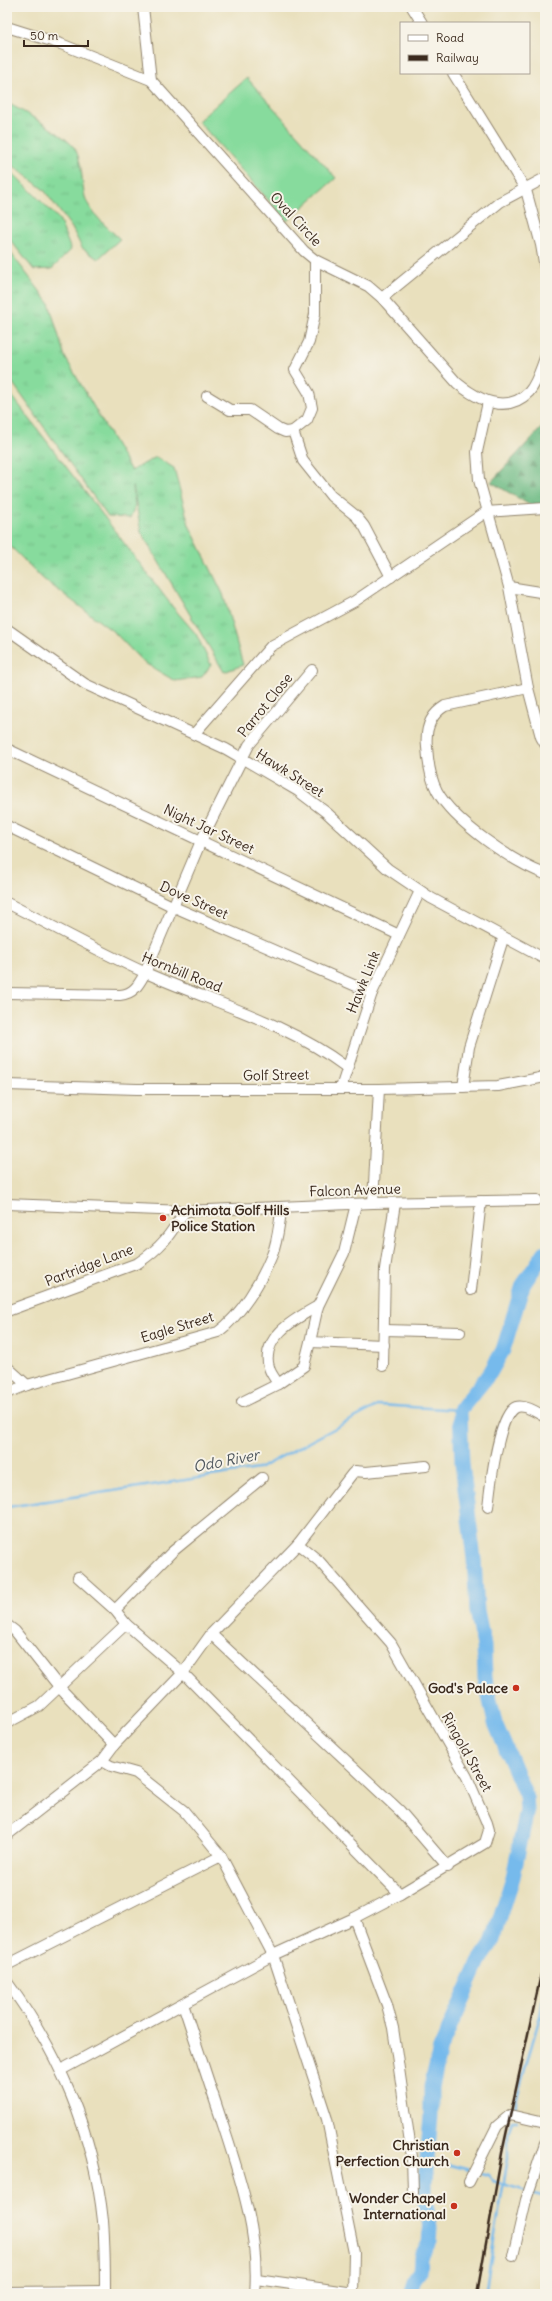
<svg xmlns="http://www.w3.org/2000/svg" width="552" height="2301" viewBox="0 0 552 2301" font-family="Delius,sans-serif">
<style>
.grass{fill:url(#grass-tufts);stroke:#61825e}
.forest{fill:url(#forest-firs);stroke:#547251}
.garden{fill:#87db9d;stroke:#61825e}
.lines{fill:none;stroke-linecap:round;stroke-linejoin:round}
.stream{stroke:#76baec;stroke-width:2.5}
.river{stroke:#76baec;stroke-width:15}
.minor-casing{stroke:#92856e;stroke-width:12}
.minor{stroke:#fff;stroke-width:10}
.rail{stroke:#3b2a1e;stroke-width:2.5}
.poi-dot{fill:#c8321e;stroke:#f7f3e8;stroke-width:1.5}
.labels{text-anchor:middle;stroke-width:4;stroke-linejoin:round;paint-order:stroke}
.street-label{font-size:14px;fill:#3b2a1e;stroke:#f7f3e8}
.poi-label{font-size:14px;font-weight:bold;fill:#3b2a1e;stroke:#f7f3e8;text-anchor:end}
.water-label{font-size:15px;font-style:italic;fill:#4d555c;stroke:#f7f3e8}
</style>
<defs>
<pattern id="grass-tufts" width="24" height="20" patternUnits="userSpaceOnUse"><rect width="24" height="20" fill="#87db9d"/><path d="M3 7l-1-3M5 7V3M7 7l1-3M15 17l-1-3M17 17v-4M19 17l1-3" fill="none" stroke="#75bc87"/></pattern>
<pattern id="forest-firs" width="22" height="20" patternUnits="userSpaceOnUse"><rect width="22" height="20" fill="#6dbb84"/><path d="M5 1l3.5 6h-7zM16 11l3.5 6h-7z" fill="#5b986b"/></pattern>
</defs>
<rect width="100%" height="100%" fill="#f7f3e8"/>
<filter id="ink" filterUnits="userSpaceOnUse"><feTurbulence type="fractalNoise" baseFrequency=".025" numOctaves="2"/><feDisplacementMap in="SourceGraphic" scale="8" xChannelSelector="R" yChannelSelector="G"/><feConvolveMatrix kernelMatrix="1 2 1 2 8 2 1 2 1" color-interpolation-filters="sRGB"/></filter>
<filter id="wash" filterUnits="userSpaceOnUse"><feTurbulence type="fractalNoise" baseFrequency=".012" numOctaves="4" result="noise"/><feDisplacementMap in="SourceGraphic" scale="16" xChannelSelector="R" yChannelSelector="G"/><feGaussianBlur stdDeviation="0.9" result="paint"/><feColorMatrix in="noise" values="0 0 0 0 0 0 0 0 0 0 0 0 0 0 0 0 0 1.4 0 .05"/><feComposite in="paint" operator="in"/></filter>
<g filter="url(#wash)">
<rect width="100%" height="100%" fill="#e9e0bd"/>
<g class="grass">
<path d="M7 103C20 109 70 138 75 149 83 163 81 182 85 197 90 213 108 228 120 239L98 259 82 248 72 228 44 190 7 161Z"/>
<path d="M7 167 59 219 71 250 52 269 34 270 7 236Z"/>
<path d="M7 248 49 303 65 357 131 471 156 457 174 468 189 525 223 594 243 665 224 672 141 532 133 486 135 506 130 518 108 517 7 375Z"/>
<path d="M7 389 172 606 196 634 211 665 202 677 175 681 143 662 115 633 42 578 7 543Z"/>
</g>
<path class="forest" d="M545 424V514L491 482Z"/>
<path class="garden" d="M247 78 336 178 287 221 198 121Z"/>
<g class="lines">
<g class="stream">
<path d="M7 1507 258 1469 379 1405 460 1410"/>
<path d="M540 2016 545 2021"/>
<path d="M515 2112 516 2101 540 2016 545 1987"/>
<path d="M526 2114 545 2118"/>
<path d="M426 2162 443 2163 473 2171"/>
<path d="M478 2172 488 2175 493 2181 526 2191"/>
<path d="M531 2193 545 2197"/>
<path d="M485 2294 508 2158V2133L512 2121H517"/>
</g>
<path class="river" d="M409 2294 414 2279 420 2271 421 2257 429 2242 430 2228 425 2197V2181L431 2116V2087L440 2049 479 1962 492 1943 513 1877 527 1810 526 1796 495 1723 485 1678 484 1646 477 1611 474 1559 462 1464 460 1410 490 1373 503 1350 523 1285 545 1252"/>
</g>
</g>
<g filter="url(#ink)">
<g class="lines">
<g class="minor-casing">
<g id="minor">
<path d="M143 7 151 80"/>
<path d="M412 7 422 23"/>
<path d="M7 27 61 44 151 80 304 251 315 260 368 286 382 298 457 383C478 400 506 415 529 392 537 383 541 368 545 358"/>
<path d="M453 73 526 190 541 245 545 268"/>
<path d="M382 298 500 202 545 178"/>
<path d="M207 396 230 410H250L278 429 285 432 293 431 307 420 312 408 309 393 295 370 309 342 315 314V260"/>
<path d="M488 402 477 452 479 480 509 587 528 688 541 737 545 744"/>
<path d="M293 431 303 461 331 496 356 516 364 526 391 577"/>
<path d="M509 587 540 592 545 595"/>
<path d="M7 629 85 684 226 749 298 791 327 813 388 869 431 898 545 959"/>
<path d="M528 688 445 706C430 715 425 729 427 747 428 762 430 778 437 791 454 822 513 862 545 874"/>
<path d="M194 734 271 646 355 601 486 512 545 508"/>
<path d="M7 749 399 935"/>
<path d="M7 826 174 907 372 993"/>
<path d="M7 903C53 926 99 952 146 973 214 1003 286 1022 346 1067"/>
<path d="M7 993 120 995C134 994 139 984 145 973L201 841 249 745 312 670"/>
<path d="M7 1085 137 1089H379L498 1086 545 1077"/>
<path d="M463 1087 469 1047 503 939"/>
<path d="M341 1088 372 993 420 891"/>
<path d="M373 1203 379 1089"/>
<path d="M7 1204 185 1211 373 1203 537 1200"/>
<path d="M356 1204 344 1253 318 1306 310 1342 384 1345"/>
<path d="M471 1290 481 1201"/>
<path d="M7 1311 138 1263C163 1246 169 1236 185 1211"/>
<path d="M385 1330 460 1332"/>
<path d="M383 1366 385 1269 395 1203"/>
<path d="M7 1367 27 1385"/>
<path d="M278 1384 304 1366 310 1342"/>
<path d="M7 1393 27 1385 218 1332C241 1315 261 1282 272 1255 278 1241 279 1222 282 1207"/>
<path d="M242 1402 278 1384C275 1378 270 1373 269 1367 260 1337 297 1318 318 1306"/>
<path d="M488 1507C490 1489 498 1413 516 1407 525 1404 538 1413 545 1417"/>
<path d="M78 1577 115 1610 126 1624 183 1673 400 1894"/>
<path d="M115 1610 172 1552 262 1478"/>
<path d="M7 1625 15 1631 60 1688 114 1745 102 1761 111 1766 136 1773 184 1811 221 1856 273 1955 327 2119 354 2253 353 2294"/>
<path d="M211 1634 400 1811 448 1867"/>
<path d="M7 1723 39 1706 126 1624"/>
<path d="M114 1745 183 1673 211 1634 298 1544 352 1474 355 1471 366 1472 426 1466"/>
<path d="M7 1835 102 1761"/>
<path d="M354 1918 387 2005 393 2028 412 2157 413 2192"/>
<path d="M7 1965 221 1856"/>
<path d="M7 1982C59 2052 94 2134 103 2221 105 2246 105 2270 105 2294"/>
<path d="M183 2004C196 2043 209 2083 222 2122 240 2177 260 2236 255 2294"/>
<path d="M61 2070 273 1955 354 1918 400 1894 485 1843 489 1830 487 1823 467 1777 391 1643 319 1561 298 1544"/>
<path d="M469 2182 497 2126 510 2115 545 2123"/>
<path d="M513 2256 526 2200 545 2143"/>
<path d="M257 2279 353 2293"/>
<path d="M7 2292 105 2291"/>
</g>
</g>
<use href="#minor" class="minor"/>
<path class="rail" d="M477 2294 502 2153 545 1956"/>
</g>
</g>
<g class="poi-dot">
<circle cx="163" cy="1218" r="4"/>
<circle cx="516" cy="1688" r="4"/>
<circle cx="457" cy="2153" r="4"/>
<circle cx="454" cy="2206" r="4"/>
</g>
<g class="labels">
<g class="street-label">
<text transform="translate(296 219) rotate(47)" y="5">Oval Circle</text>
<text transform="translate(265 705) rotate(-51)" y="5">Parrot Close</text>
<text transform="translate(290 773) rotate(32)" y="5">Hawk Street</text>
<text transform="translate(209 829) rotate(25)" y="5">Night Jar Street</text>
<text transform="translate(194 900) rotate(24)" y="5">Dove Street</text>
<text transform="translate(182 972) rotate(22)" y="5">Hornbill Road</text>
<text transform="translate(363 982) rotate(-68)" y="5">Hawk Link</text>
<text transform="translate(276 1075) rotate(-1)" y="5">Golf Street</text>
<text transform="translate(355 1190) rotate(-2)" y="5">Falcon Avenue</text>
<text transform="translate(89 1265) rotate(-21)" y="5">Partridge Lane</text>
<text transform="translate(177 1327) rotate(-17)" y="5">Eagle Street</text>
<text transform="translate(467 1752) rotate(61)" y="5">Ringold Street</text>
</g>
<g class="poi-label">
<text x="171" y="1215" text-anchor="start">Achimota Golf Hills<tspan x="171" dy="16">Police Station</tspan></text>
<text x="508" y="1693">God's Palace</text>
<text x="449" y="2150">Christian<tspan x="449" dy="16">Perfection Church</tspan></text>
<text x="446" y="2203">Wonder Chapel<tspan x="446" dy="16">International</tspan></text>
</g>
<g class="water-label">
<text transform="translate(226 1461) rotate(-11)" y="5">Odo River</text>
</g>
</g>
<rect width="552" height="2301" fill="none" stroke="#f7f3e8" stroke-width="24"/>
<rect x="400" y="22" width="130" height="52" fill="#f7f3e8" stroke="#aca397"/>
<rect x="408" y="35" width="20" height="6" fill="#ffffff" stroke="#aca397"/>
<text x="436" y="42" font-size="12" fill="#3b2a1e">Road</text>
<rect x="408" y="55" width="20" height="6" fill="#3b2a1e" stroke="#aca397"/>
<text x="436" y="62" font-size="12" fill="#3b2a1e">Railway</text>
<path d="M24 40v6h64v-6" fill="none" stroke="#3b2a1e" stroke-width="2"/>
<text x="30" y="40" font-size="12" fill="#3b2a1e" stroke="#f7f3e8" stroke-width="3" paint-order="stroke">50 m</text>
</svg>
